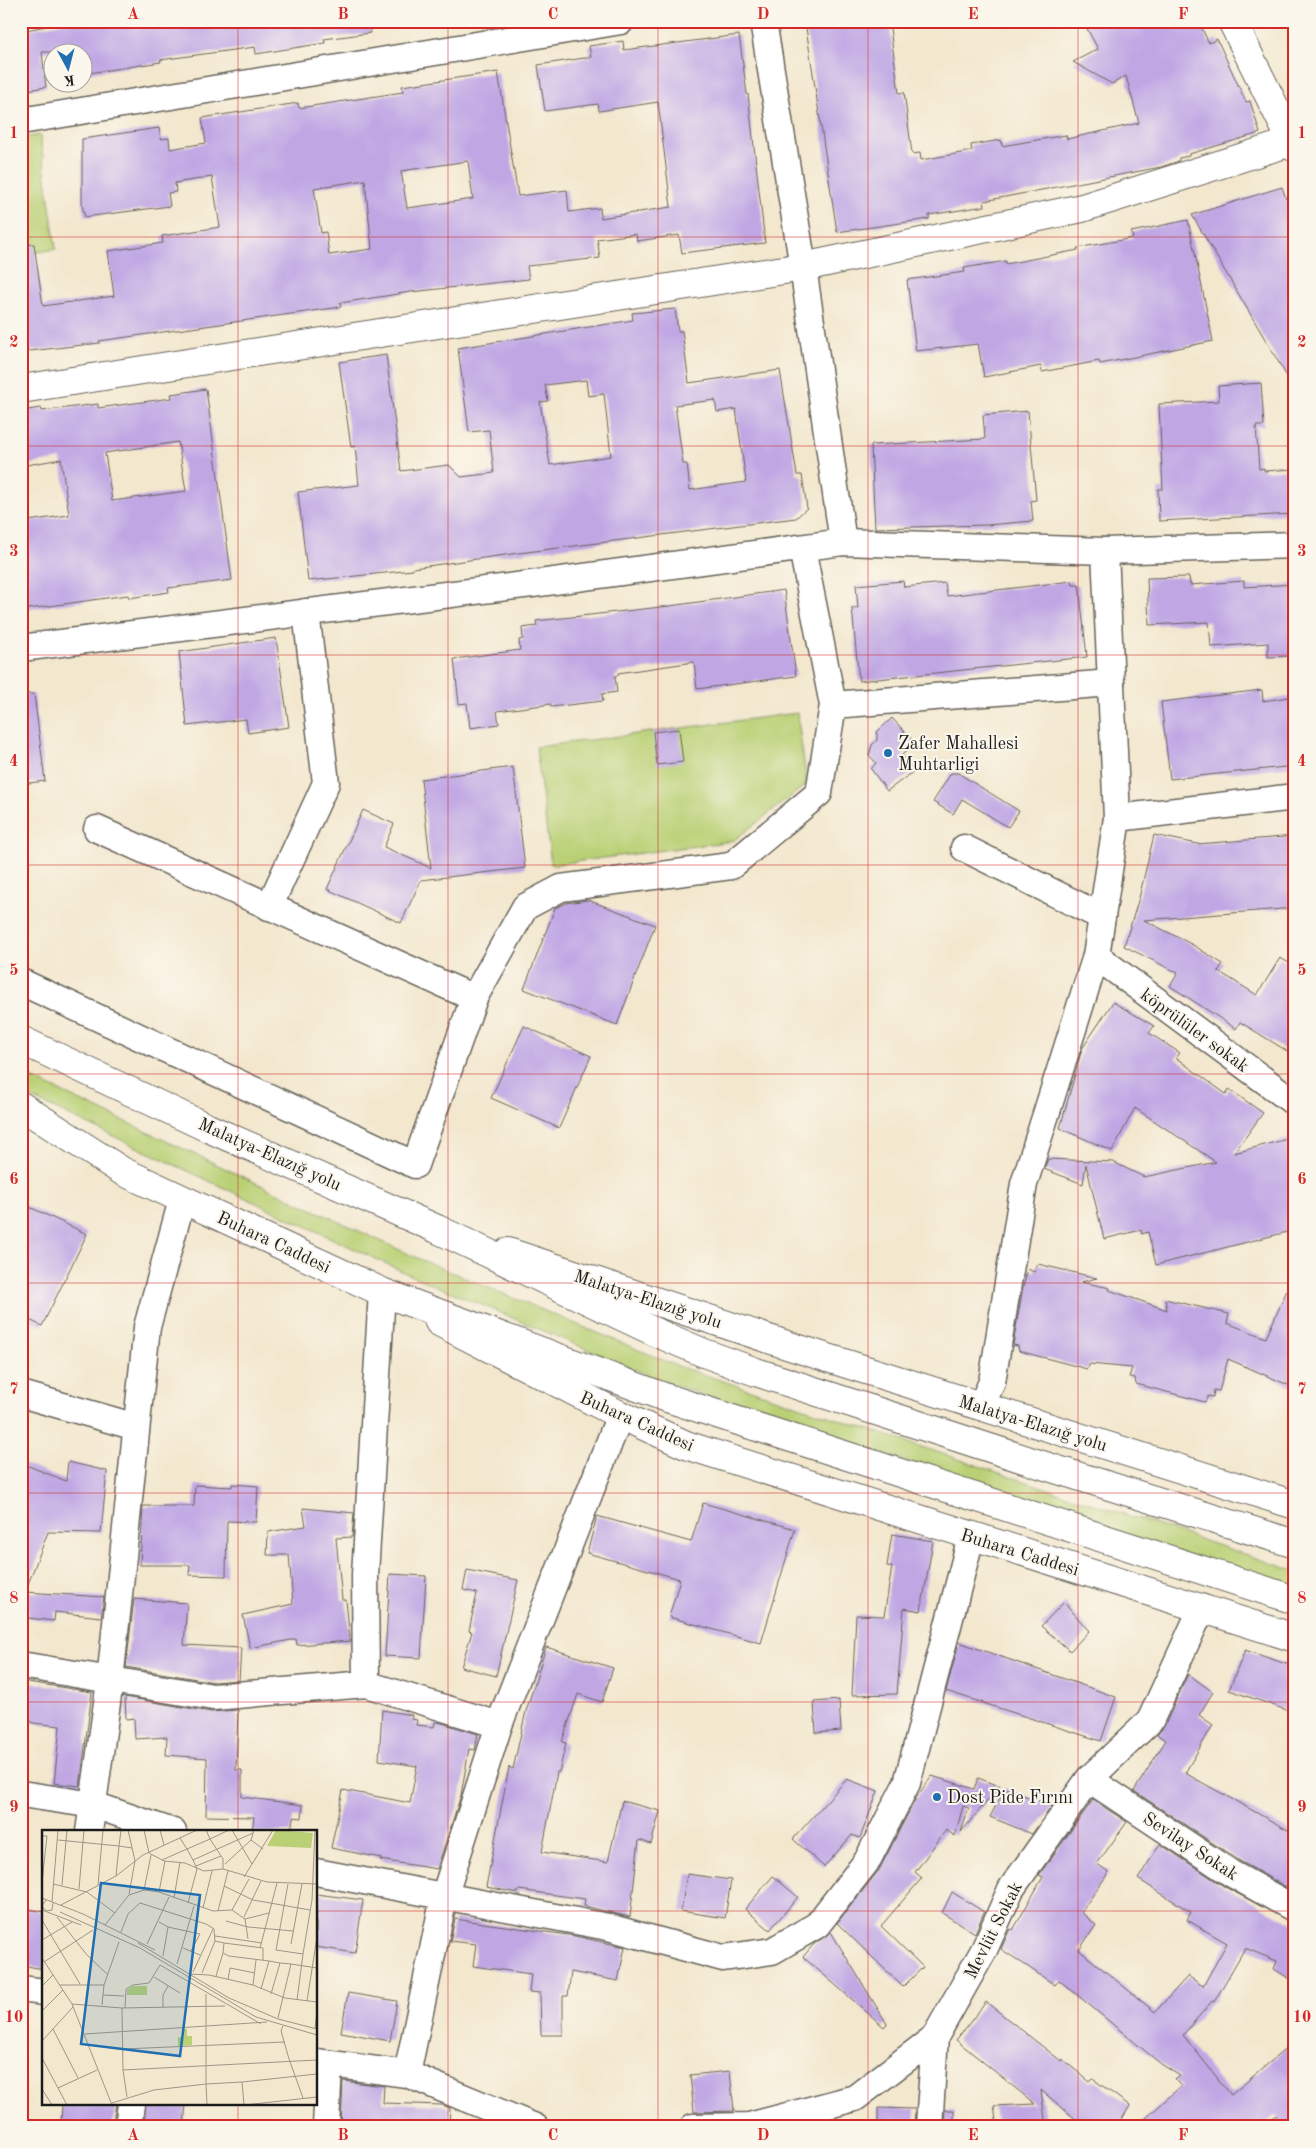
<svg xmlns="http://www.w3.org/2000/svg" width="1316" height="2148" viewBox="0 0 1316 2148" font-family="'Old Standard TT',serif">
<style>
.green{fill:#b9d074;stroke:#6a7648}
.building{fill:#c0a7e4;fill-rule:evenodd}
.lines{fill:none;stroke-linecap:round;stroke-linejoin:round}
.minor-casing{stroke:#67635a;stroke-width:29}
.tertiary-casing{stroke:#67635a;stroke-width:30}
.secondary-casing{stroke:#67635a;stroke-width:30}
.trunk-casing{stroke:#67635a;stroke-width:30}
.minor{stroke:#fff;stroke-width:26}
.tertiary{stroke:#fff;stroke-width:28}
.secondary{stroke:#fff;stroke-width:28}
.trunk{stroke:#fff;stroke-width:28}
.grid{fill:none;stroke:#d62828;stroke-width:1;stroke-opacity:0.55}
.poi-dot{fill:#1f6fb2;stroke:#fbf7ec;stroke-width:2}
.labels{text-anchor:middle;stroke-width:4;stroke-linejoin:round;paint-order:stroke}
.poi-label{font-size:18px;fill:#1c1c1c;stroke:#fbf7ec;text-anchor:start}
.street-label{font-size:18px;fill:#1c1c1c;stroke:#fbf7ec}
.inset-road{fill:none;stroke:#9d9687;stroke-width:1}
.view{fill:#1f6fb2;fill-opacity:0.15;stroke:#1f6fb2;stroke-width:2.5}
.inset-edge{fill:none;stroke:#1c1c1c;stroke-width:2.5}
.neatline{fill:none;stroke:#d62828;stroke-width:2}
.grid-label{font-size:16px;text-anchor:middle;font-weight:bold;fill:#d62828}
</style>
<rect width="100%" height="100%" fill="#fbf7ec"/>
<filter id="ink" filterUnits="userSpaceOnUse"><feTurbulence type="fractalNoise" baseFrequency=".02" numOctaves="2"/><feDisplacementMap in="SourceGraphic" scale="10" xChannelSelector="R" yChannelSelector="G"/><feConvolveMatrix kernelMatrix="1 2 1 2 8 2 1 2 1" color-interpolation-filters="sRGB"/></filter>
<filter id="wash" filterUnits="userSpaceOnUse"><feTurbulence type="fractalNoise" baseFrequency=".0096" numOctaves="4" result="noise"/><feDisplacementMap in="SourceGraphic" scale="20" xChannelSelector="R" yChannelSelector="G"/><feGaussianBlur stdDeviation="1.12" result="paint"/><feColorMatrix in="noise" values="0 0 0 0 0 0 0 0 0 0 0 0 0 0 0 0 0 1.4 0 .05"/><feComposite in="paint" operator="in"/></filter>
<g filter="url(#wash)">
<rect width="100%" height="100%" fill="#f3e7ce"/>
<g class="green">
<path d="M40 135 56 249 21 255V138Z"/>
<path d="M797 713 807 784 733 841 551 865 536 747Z"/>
<path d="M21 1073 417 1258 675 1365 1295 1571V1590L665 1382 408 1274 21 1093Z"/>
</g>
<g id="blocks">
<g class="building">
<path d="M72 21H369L370 33 324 39 325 43 256 54 255 47 160 60 161 62 82 74V52H42L46 87 21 91V31Z"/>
<path d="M805 21H889L899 93 904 92 912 154 920 153 921 160 972 151 971 145 1001 140 1002 146 1066 135 1067 139 1139 123 1126 76 1112 84 1073 62 1098 49 1083 21H1198L1209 43 1217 39 1246 102 1250 101 1260 133 1189 154V156L1179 158V161L1161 167 984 201 985 206 929 215V219L837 232Z"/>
<path d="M739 35 747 94H748L765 243 682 253 679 235 637 241 636 234 597 239 600 258 527 266 529 279 411 292 340 303 341 307 99 341 100 343 21 352V245L34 244 43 306 114 296 108 251 163 243 162 236 220 227 212 177 175 183 176 192 168 193 170 206 85 217 82 205V139L159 128 161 139 169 138 170 149 206 143 202 118 298 103 299 108 403 92 402 86 498 72 518 196 567 190 569 212 600 208 601 218 671 207 658 102 599 111 598 104 545 111 538 65 591 57 589 46 623 41 624 50ZM468 161 473 199 407 208 401 171ZM365 180 372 249 329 255 326 232 321 233 314 188Z"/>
<path d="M1282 187 1286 199 1295 196V390L1192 215Z"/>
<path d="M1188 220 1213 341 1100 364 1099 361 1042 372 1041 366 984 377 978 344 916 351 907 280 965 272 964 268 1006 261V264L1078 250 1077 248 1133 238 1131 232Z"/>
<path d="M675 309 678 331H682L689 383 780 370 797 475H802L807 508 796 518 519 553 413 568V570L308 581 298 492 359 485 355 446 351 447 339 362 386 355 401 471 449 465 461 477 494 473 489 430 469 432 458 348 633 320 632 313ZM586 380 588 396 604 394 611 456 550 465 540 402 548 401 545 385ZM715 400 717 412 736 409 746 482 690 490 687 464H683L675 405Z"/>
<path d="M1261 383 1264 426H1256L1259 469 1264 468V471L1295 469V514L1159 521 1158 489H1163L1159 404 1219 401 1218 386Z"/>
<path d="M206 389 232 580 168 588 169 592 129 598 128 595 21 610V522L69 515 61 459 21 466V411L41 408 42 411 98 404V408L172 398 171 394ZM178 442 186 491 112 501 105 453Z"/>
<path d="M1028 411 1036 500 1031 501 1033 521 987 525 875 528 871 445 985 439 983 415Z"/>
<path d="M1189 577 1190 585 1244 581V587L1295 584V656L1268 657V643L1211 647 1209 622 1149 625 1147 578Z"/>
<path d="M903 581 904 587 945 583 947 596 1072 581 1073 585H1079L1087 657 859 681 852 608H858L856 585Z"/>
<path d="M784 590 796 676 697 689 694 662 618 673V675L615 676 617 692 602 694 603 701 551 707V704L497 711 499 724 470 728 467 703 459 704 454 659 520 650 519 640 523 639 522 628 537 626 536 621 670 606Z"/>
<path d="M276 638 289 727 248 733 246 719 187 726 179 652Z"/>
<path d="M1262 690 1263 701 1295 696V766L1170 779 1161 702Z"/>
<path d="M21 694H34L45 781 21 784Z"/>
<path d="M892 718 915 743 902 755 914 771 887 791 871 769 876 763 869 755 872 745 877 740V732Z"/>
<path d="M679 729 683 762 657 765 653 732Z"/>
<path d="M513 767 525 868 421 880 401 923 327 889 363 810 394 824 384 847 431 868 421 779Z"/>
<path d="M951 773H958L1019 811 1008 827 962 799 953 814 933 802Z"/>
<path d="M1154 835 1198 844 1295 836V908L1144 920 1193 945 1223 964 1218 971 1257 995 1280 958 1295 966V1056L1240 1022 1236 1029 1215 1015 1170 986 1178 973 1124 946 1139 898Z"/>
<path d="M588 900 655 925 617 1025 524 989 555 908 566 903Z"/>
<path d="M1113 1002 1154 1026 1149 1033 1180 1053 1176 1058 1226 1094 1229 1089 1263 1113 1234 1153 1295 1137V1192L1290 1193 1295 1211V1230L1156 1265 1148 1232 1142 1234 1141 1230 1104 1239 1086 1164 1083 1184 1044 1169 1048 1159 1113 1162 1144 1177 1216 1162 1135 1108 1112 1151 1060 1128 1082 1049Z"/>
<path d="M524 1026 591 1056 559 1128 491 1098Z"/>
<path d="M21 1203 87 1234 42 1326 21 1316Z"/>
<path d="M1038 1264 1097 1278 1081 1282 1110 1288 1109 1290 1167 1310 1165 1299 1229 1314 1227 1323 1266 1338 1295 1272V1388L1228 1359 1219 1391 1214 1390 1213 1397 1208 1396 1205 1402 1136 1384 1135 1378 1129 1377 1132 1368 1090 1364 1087 1369 1019 1351 1018 1346 1013 1345 1023 1287 1028 1269 1034 1272Z"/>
<path d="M68 1462 107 1471 101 1533 48 1532 25 1592 104 1597 101 1617 55 1612 54 1621 28 1618V1609L21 1608V1463L66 1481Z"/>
<path d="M232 1484 258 1486 256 1522 227 1521 226 1576 189 1575 190 1565H140L143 1506H194L195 1485 232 1487Z"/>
<path d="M703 1503 795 1529 761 1643 669 1617 680 1579 587 1553 597 1516 691 1542Z"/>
<path d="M303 1508 354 1513 352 1537 336 1538 342 1600H346L350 1641 297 1645 296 1639 250 1648 243 1615 293 1604 289 1555H267L268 1532 306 1526Z"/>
<path d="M892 1534 933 1541 921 1611 904 1608 897 1694 852 1695 856 1615 884 1616 892 1567 887 1566Z"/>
<path d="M467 1570 518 1580 496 1676 461 1667 472 1632 469 1631 477 1593 463 1590Z"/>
<path d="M390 1574 426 1576 421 1658 385 1656Z"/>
<path d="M134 1599 187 1603 184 1645 241 1648 239 1680 214 1682 126 1667Z"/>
<path d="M1064 1602 1089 1631 1070 1651 1041 1626Z"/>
<path d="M959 1642 1116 1697 1101 1741 946 1691Z"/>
<path d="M546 1647 613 1668 602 1702 578 1694 562 1742 566 1743 559 1772H557L542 1852 608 1862 622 1801 660 1811 651 1844 639 1840 630 1917 584 1906 585 1899 519 1890 518 1893 486 1887 509 1767 513 1769 526 1711Z"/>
<path d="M1245 1650 1295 1667V1713L1229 1690Z"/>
<path d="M1188 1674 1213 1692 1199 1715 1213 1725 1185 1773 1295 1834V1892L1240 1861 1134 1791 1166 1740 1157 1735 1164 1727Z"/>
<path d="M21 1681 92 1692 80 1786 54 1783 60 1726 33 1723 21 1712Z"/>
<path d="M125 1697 211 1712 238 1710 236 1770H242V1797L303 1805 302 1818 293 1817 291 1832H252L254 1817 206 1816 207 1758 166 1755 167 1737 135 1739 134 1718 126 1719Z"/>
<path d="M839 1700 841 1731 816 1733 814 1702Z"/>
<path d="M382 1710 412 1715 411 1719 417 1720 416 1725 434 1727 435 1722 442 1723 478 1734 475 1750 469 1749 461 1795 437 1869 380 1860 381 1858 331 1848 343 1790 410 1803 417 1766 379 1760Z"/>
<path d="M932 1776 974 1789 978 1778 1000 1786 961 1832 969 1808 963 1806 955 1836 946 1830 915 1872 922 1878 881 1926 923 1967 903 1987 837 1923 879 1870 916 1798Z"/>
<path d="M847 1779 878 1791 860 1838 852 1835 824 1867 793 1839Z"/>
<path d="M1005 1788 1052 1806 1032 1834 990 1817Z"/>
<path d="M1093 1800 1127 1822 1097 1864 1109 1872 1081 1912 1096 1925 1079 1950 1155 2012 1188 1976 1203 1986 1227 1943 1187 1920 1191 1912 1138 1879 1160 1844 1225 1887 1295 1924V1982L1274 1969 1277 1961 1245 1948 1214 2002 1212 2001 1183 2035 1231 2095 1295 2041V2127H1287L1276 2115 1261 2127H1136L1181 2086 1175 2080 1180 2076 1161 2064 1059 1980 1055 1985 1001 1949 1010 1929 1013 1930 1043 1877 1039 1875Z"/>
<path d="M687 1874 731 1880 725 1918 681 1911Z"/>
<path d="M773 1876 798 1897 770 1930 745 1909Z"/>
<path d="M952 1892 984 1912 975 1933 942 1913Z"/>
<path d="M316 1894 363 1900 355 1953 316 1947Z"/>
<path d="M25 1908 44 1912V1969L21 1965V1914L24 1915Z"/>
<path d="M455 1919 575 1936 625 1947 618 1981 571 1972 568 1996H563V2035H541L540 1993 529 1992 531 1974 473 1966 476 1944 450 1941Z"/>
<path d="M831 1932 887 2024 884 2027 803 1957 813 1945Z"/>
<path d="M348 1993 397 2001 390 2041 341 2032Z"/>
<path d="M986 2002 1061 2061 1062 2059 1090 2082 1093 2079 1130 2106 1117 2127H1085L1041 2090 1046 2127H997L994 2106 1035 2104 956 2040Z"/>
<path d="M730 2071 734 2111 694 2112 690 2075Z"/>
<path d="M343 2081 384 2086 383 2103 442 2105 450 2108 449 2127H341Z"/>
<path d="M62 2104H116L112 2127 61 2125Z"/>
<path d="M146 2104H186L184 2127 144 2124Z"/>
<path d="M878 2108 915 2109 914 2127H878Z"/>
<path d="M945 2110H954V2127H944Z"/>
</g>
</g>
</g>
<g filter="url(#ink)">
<use href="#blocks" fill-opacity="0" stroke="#67635a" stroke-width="1"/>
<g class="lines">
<g class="minor-casing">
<g id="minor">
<path d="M763 21 803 267 843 542"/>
<path d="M21 121 621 21"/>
<path d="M1105 551 1117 818"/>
<path d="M21 648 532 584 843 542 1105 551 1295 545"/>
<path d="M833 705 1111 683"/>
<path d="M97 829 474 998"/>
<path d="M964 848 1102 917"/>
<path d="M269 907 326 783 306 612"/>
<path d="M1096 956 1295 1103"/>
<path d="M21 982 415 1165 474 998 525 907 561 888 731 866 819 793 833 705 802 548"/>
<path d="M382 1292 365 1575 366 1684 499 1725"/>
<path d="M21 1394 136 1427"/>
<path d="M981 1406 992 1382 1024 1184 1096 956 1117 818 1295 797"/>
<path d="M21 1665 213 1697 366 1684"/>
<path d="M1089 1779 1232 1874 1295 1909"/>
<path d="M21 1794 94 1805 173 1832"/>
<path d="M89 1832 110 1681 147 1327 182 1200"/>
<path d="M316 1872 608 1927 723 1958 772 1951 817 1925 867 1861 907 1783 971 1537"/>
<path d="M21 1989 44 1992"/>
<path d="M316 2062 407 2074 535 2127"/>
<path d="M407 2074 444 1897 499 1725 620 1415"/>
<path d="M128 2127 131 2104"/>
<path d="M326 2127 329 2064"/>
<path d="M693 2127 749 2126 855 2098 935 2037 984 1950 1011 1889 1089 1779 1150 1721 1202 1608"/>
<path d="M929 2127 935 2037"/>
</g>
</g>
<g class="tertiary-casing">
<g id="tertiary">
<path d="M1232 21 1295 148"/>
<path d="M21 389 803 267 1082 208 1291 142"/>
</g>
</g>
<g class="secondary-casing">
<g id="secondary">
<path d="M508 1252 793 1347 1295 1505"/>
<path d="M439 1322 620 1415 686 1445 1295 1638"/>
</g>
</g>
<g class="trunk-casing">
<g id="trunk">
<path d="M21 1040 208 1128 437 1229 657 1333 704 1353 756 1372 1039 1464 1295 1544"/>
<path d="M21 1106 122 1171 382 1292 667 1398 1295 1600"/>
</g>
</g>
<use href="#minor" class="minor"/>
<use href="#tertiary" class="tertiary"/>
<use href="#secondary" class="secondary"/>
<use href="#trunk" class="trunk"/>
</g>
</g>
<path class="grid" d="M238 21V1832M448 21V2127M658 21V2127M868 21V2127M1078 21V2127M21 237H1295M21 446H1295M21 655H1295M21 865H1295M21 1074H1295M21 1283H1295M21 1493H1295M21 1702H1295M21 1911H44M316 1911H1295M238 2104V2127"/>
<g class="poi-dot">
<circle cx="888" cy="753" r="5"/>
<circle cx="937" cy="1797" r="5"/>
</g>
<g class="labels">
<g class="poi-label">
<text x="898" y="749">Zafer Mahallesi<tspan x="898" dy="21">Muhtarligi</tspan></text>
<text x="947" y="1803">Dost Pide Fırını</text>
</g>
<g class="street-label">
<text transform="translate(1195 1030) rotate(36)" y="6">köprülüler sokak</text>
<text transform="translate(270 1154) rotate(24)" y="6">Malatya-Elazığ yolu</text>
<text transform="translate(274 1242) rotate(25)" y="6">Buhara Caddesi</text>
<text transform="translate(648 1299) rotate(18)" y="6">Malatya-Elazığ yolu</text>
<text transform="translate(637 1421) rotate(24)" y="6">Buhara Caddesi</text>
<text transform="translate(1033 1423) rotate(17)" y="6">Malatya-Elazığ yolu</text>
<text transform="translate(1020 1552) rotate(17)" y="6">Buhara Caddesi</text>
<text transform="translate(1191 1846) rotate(33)" y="6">Sevilay Sokak</text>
<text transform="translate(993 1930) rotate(-63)" y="6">Mevlüt Sokak</text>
</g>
</g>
<g transform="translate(42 1830)">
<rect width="275" height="275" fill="#f3e7ce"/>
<path d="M234 0 271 3 269 18 225 16ZM91 156H105V165H85V160ZM142 199H145V206H150V215L136 216V207H142Z" fill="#b9d074"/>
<path class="inset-road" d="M79 0 77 16 90 18M86 0 93 31 87 64M102 0 107 23 122 31 143 33 162 41 181 39 225 52 275 54M118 0 122 15M164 0 168 9 187 0M190 0 210 34M0 6H5L0 52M138 8 145 19 168 9 181 29V39M16 10 77 16 74 46M209 10 221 19M120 30 145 19 151 30 155 39 146 73M151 30 211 3M183 34 209 10 212 0M154 36 179 26M202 47 231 0M11 54 45 62 73 83M246 54 234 120 261 124 255 170M20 55 25 0M56 55 61 0M182 56 211 70 268 80M37 59 42 0M102 60 109 25M117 62 123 31M0 68 41 84 113 120M132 68 138 32M4 70 0 76 4 81 10 80 11 73M10 72 16 0M19 75 74 46 101 25 155 0M161 78 170 41M0 80 39 95M190 80 207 49M176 81 186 41M18 82 98 118 214 187 275 205M15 87 45 125 65 144M202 87 219 51M203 89 227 83M0 90 38 154M184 91 206 97 251 101M117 92 126 97 121 126M63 95 87 65 102 60 117 62 171 81 190 80 203 89 206 109M126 97 158 104 149 121M79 102 86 84 98 73 164 94 172 99 173 111 160 143M173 106 220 113M0 110 30 92M173 111 182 113 181 123 187 126 227 131M96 113 187 168 236 189 275 199M182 113 221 118V130M105 114 127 67M249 114 260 54M141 118 158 125M218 118 235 53M261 124 270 70 273 0M0 128 30 174 70 275M2 132 51 100M135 134 152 76M151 142 171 99M148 144 167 145 211 155 243 168 275 172M174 146 181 123M112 147 138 163M186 149 188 138 213 143M18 155H62L77 112M211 155 214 130M0 156 11 145M219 159 227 131 238 133M164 164V254L200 252M229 164 238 133 249 134M61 165 82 166M265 171 275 107M30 174 80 178 183 176M60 175 62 155M121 177V165L126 156M80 178 81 240 275 230M83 178 84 159 91 155 107 153 118 135 219 194M0 181 21 160M236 188 249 134 275 138M241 196 239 201 247 229 261 268M273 198 275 182M11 199 36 248M43 204 225 192M0 211 31 177M81 219 243 212M0 228 16 258M81 240 85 267M0 259 10 275M70 273 112 260 164 254 165 275M25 275 16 258 55 240M202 275 200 252 275 244M203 275 275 267"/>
<path class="view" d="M59 53 158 65 138 226 39 214Z"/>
<rect width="275" height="275" class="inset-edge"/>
</g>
<rect width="1316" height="2148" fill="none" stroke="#fbf7ec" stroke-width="55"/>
<g transform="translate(68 68) rotate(173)"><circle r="24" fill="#fbf7ec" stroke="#a29f99"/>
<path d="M0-4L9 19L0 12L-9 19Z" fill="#1f6fb2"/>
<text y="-8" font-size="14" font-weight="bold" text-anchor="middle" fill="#1c1c1c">K</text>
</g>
<rect x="28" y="28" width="1260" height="2092" class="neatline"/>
<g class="grid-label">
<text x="133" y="19">A</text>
<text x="343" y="19">B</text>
<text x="553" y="19">C</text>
<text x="763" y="19">D</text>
<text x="973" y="19">E</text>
<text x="1183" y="19">F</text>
<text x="14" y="138">1</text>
<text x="1302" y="138">1</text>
<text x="14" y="347">2</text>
<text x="1302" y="347">2</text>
<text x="14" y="556">3</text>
<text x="1302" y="556">3</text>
<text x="14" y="766">4</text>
<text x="1302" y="766">4</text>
<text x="14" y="975">5</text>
<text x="1302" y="975">5</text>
<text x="14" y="1184">6</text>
<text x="1302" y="1184">6</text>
<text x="14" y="1394">7</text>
<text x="1302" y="1394">7</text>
<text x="14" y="1603">8</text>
<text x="1302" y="1603">8</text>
<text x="14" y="1812">9</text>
<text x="1302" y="1812">9</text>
<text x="14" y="2022">10</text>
<text x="1302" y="2022">10</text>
<text x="133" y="2140">A</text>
<text x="343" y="2140">B</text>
<text x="553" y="2140">C</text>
<text x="763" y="2140">D</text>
<text x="973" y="2140">E</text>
<text x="1183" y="2140">F</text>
</g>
</svg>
